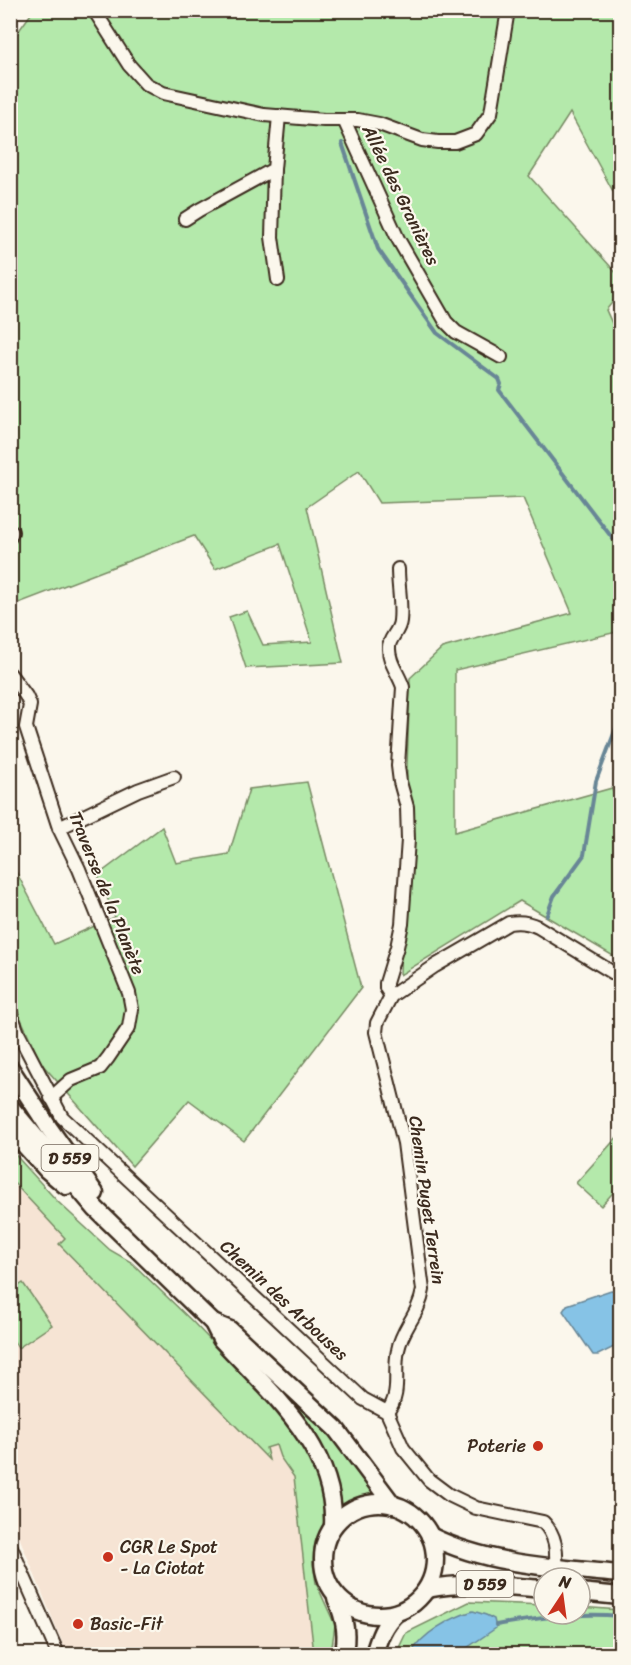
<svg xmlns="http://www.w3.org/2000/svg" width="631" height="1665" viewBox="0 0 631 1665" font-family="Sriracha,sans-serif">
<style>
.built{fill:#f6e4d4}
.green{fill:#b4e9ab;stroke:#788a64;stroke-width:1.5}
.water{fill:#86c3e6;stroke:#688696;stroke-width:1.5}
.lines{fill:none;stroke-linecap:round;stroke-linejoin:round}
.stream{stroke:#688696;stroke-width:4}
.minor-casing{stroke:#3b2a1e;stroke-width:16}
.major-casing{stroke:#3b2a1e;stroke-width:21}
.minor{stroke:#fbf7ec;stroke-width:12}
.major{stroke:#fbf7ec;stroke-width:16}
.poi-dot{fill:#c8321e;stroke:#fbf7ec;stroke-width:2}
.labels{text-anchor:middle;stroke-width:4.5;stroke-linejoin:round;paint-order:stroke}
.shield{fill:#fbf7ec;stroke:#75685c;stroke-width:1.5}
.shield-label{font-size:16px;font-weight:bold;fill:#3b2a1e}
.street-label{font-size:18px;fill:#3b2a1e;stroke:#fbf7ec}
.poi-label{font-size:18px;fill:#3b2a1e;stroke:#fbf7ec;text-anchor:start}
</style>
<rect width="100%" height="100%" fill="#fbf7ec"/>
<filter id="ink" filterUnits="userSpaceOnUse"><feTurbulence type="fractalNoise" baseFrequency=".0167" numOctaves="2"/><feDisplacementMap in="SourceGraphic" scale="12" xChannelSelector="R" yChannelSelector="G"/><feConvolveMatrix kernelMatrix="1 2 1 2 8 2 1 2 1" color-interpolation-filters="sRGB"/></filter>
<g filter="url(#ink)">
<path class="built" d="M14 1185 66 1238 60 1244 268 1458 266 1448 276 1445 280 1457 294 1477 314 1654H67L11 1517 10 1188Z"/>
<g class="green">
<path d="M33 11H620V204L570 113 529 176 620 277V293L606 310 620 341V604L617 632 455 670V832L612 788 620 819V960L520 901 400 975 410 678 442 648 572 613 523 498 379 503 359 471 307 507 343 663 246 668 229 617 247 611 263 645 312 642 280 544 215 569 194 536 11 606 10 43Z"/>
<path d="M307 782 361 988 244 1141 189 1100 132 1166 41 1063 11 997 10 860 54 944 115 917 98 875 162 827 176 863 229 854 249 789Z"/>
<path d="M620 1134V1185L601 1206 576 1183Z"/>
<path d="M10 1149 58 1202 110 1250 131 1262 193 1322 287 1421 315 1462 327 1513 325 1527 314 1548 313 1563 316 1583 335 1625 331 1654H314L294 1477 280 1457 276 1445 266 1448 269 1460 59 1244 65 1238 11 1180Z"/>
<path d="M23 1283 52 1325 18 1348 11 1337V1291Z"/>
<path d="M245 1353 318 1421 347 1452 377 1497C363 1497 352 1502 341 1511L335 1475 316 1439Z"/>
<path d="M469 1602 544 1605V1614H580V1607L620 1610V1654H396L406 1633Z"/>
</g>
<g class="water">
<path d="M611 1290 618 1291 620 1297V1344L598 1355H593L563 1311 567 1305Z"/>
<path d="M473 1611 486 1615 494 1619 496 1628 458 1654H411C421 1634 450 1618 473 1611Z"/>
</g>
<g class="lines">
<g class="stream">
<path d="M342 143 378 249 437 333 499 379 501 384 499 390 613 539"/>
<path d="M547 915 554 896 584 855 596 781 618 723 620 710"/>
<path d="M496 1625C538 1618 578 1612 620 1616"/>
</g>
<g class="minor-casing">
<g id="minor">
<path d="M94 10 129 65 146 84 163 93 264 115 324 120H358L379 124 422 140 438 142H455L476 134 491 113 508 10"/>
<path d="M344 120 398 239 446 322 456 332 501 357"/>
<path d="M274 169 272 237 278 280"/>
<path d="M185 219 199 210 274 169 279 116"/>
<path d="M10 537 12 532"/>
<path d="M10 674 26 696 30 705 26 727 59 828 79 869 129 993 132 1009 129 1027 108 1058 100 1068 71 1080 51 1098"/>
<path d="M59 828 138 790 174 777"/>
<path d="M391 996 435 966 509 923C520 921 528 922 538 927L620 977"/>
<path d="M10 1011 18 1033 62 1117 363 1399 387 1412 403 1448 429 1480 449 1495 476 1508 543 1522C556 1535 557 1551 556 1568"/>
<path d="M387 1412C402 1394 393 1372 398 1350 402 1328 419 1315 423 1290L404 1143 376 1032 377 1023 391 996 386 988V983L397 947 402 924 408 840 407 807 400 782 398 766 403 687C399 674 388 662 389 647 389 638 399 632 400 621 402 605 398 586 398 569"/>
<path d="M10 1545 58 1654"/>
</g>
</g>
<g class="major-casing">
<g id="major">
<path d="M10 1068 49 1128 95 1193"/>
<path d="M10 1107 96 1209 213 1323 221 1339C270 1392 337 1448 333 1526"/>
<path d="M10 1129 47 1170 66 1186"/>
<path d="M213 1323 230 1330 336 1429 393 1505"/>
<circle cx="379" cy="1559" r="56"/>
<path d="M430 1536C488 1565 557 1568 620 1574"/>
<path d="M427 1589C466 1581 504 1586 544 1589"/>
<path d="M580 1592 620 1596"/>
<path d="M336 1598C344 1616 349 1635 343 1654"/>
<path d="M374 1654C379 1638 383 1625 396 1613"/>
</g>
</g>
<use href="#minor" class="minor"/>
<use href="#major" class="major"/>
</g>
</g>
<g class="poi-dot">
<circle cx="538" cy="1446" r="6"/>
<circle cx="108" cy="1557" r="6"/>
<circle cx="78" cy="1624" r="6"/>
</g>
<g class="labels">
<g class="shield">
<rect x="41.5" y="1145" width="57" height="26" rx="4.5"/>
<rect x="456.5" y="1571" width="57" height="26" rx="4.5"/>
</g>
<g class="shield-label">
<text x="70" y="1164">D 559</text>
<text x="485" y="1590">D 559</text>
</g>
<g class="street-label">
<text transform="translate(401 195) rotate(64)" y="6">Allée des Granières</text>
<text transform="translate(107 893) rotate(68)" y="6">Traverse de la Planète</text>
<text transform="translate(427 1200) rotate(82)" y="6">Chemin Puget Terrein</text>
<text transform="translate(284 1300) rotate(43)" y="6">Chemin des Arbouses</text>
</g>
<g class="poi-label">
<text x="526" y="1452" text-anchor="end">Poterie</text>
<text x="120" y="1553">CGR Le Spot<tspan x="120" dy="21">- La Ciotat</tspan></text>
<text x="90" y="1630">Basic-Fit</text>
</g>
</g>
<rect width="631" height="1665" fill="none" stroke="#fbf7ec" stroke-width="36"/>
<rect x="18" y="18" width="595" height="1629" fill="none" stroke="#3b2a1e" stroke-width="2" filter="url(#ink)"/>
<g transform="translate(562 1596) rotate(13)"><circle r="28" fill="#fbf7ec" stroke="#aea59a" stroke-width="1.5"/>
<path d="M0-4.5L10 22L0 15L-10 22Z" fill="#c8321e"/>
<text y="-9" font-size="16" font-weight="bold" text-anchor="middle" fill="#3b2a1e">N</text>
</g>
</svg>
